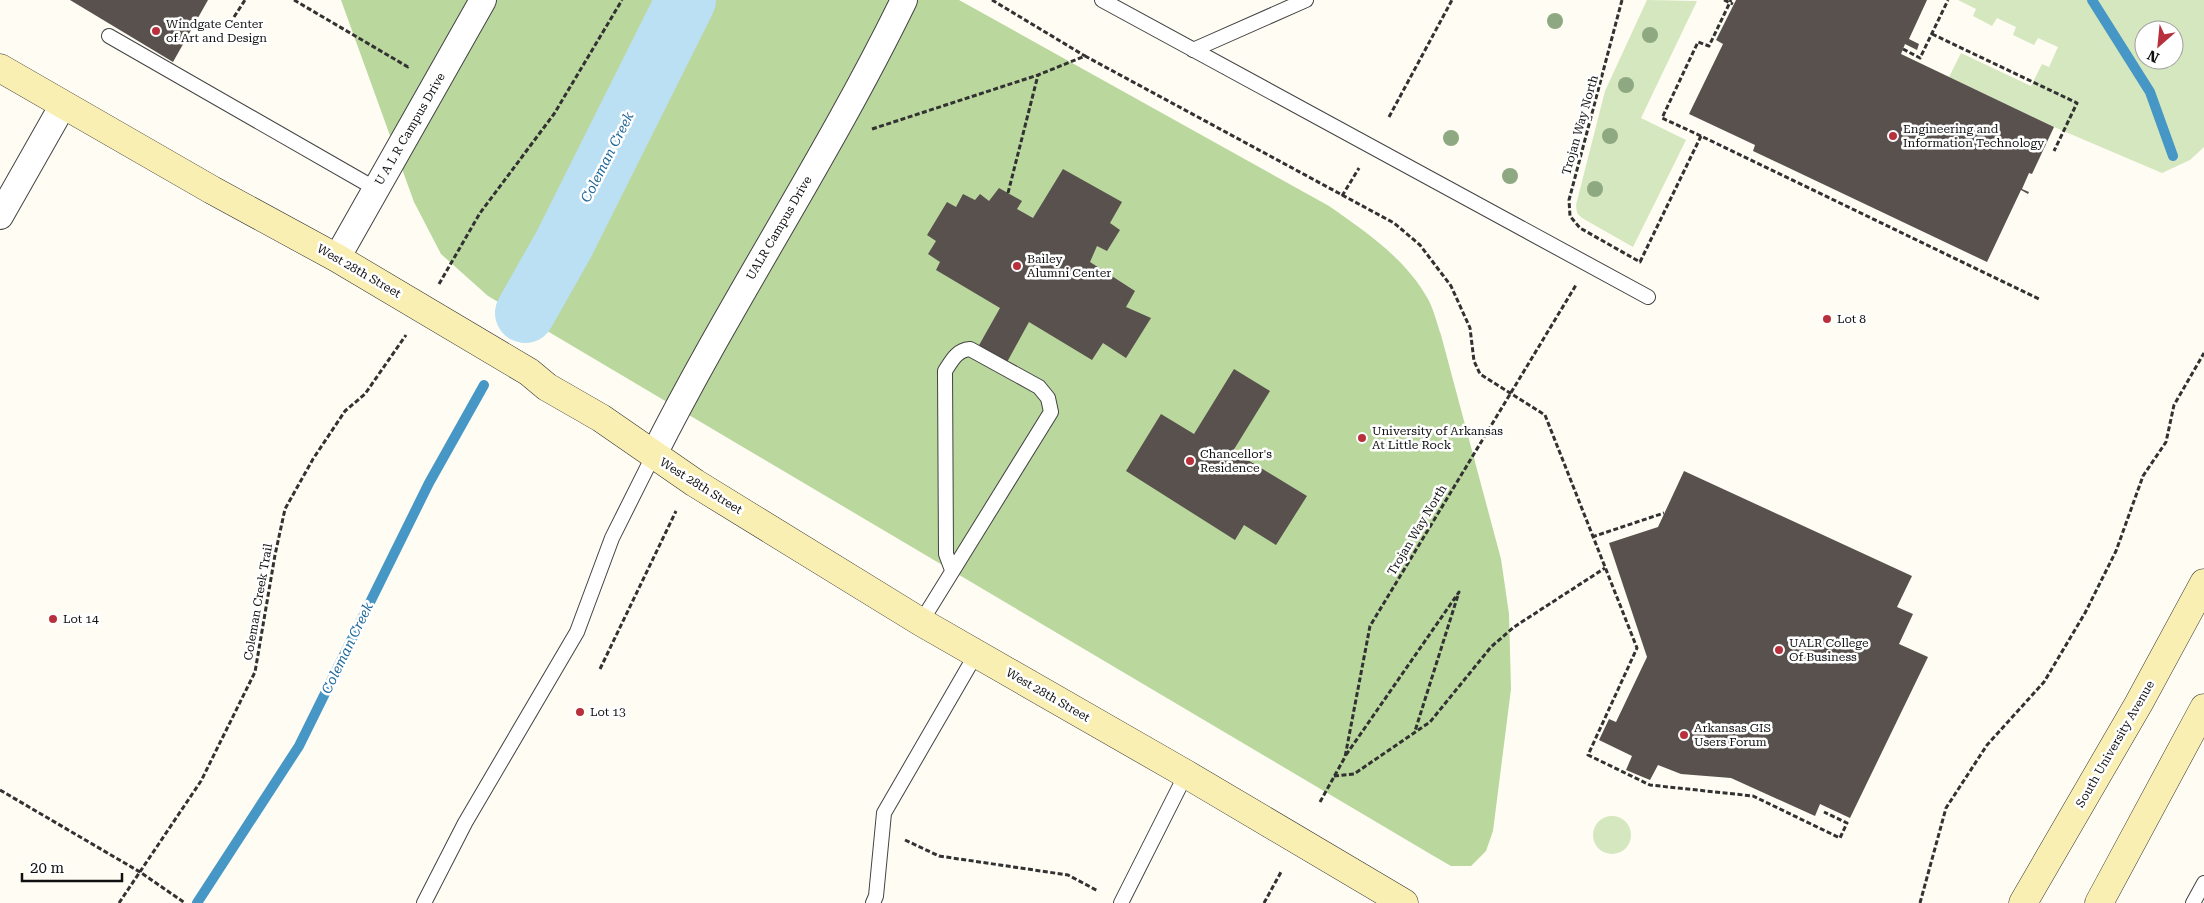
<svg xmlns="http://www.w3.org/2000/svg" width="2204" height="903" viewBox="0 0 2204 903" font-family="'Roboto Serif',serif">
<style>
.green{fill:#d5e7be;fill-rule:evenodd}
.forest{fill:#bad79e}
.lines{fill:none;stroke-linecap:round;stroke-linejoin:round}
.stream{stroke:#4697c5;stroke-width:10}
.river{stroke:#bbe0f3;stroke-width:60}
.building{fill:#58514d}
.lane-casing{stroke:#434343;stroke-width:16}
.street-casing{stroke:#434343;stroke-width:28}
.secondary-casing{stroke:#323232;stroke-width:29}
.path{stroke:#323232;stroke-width:3;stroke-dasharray:5 2.5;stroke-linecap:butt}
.lane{stroke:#fff;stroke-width:14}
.street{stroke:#fff;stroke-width:26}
.secondary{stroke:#faefb3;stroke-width:28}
.tree{fill:#8ea881}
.poi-dot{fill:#b8303b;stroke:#fff;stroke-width:2}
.labels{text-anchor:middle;stroke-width:5;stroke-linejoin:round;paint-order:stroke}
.poi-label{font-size:12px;fill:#101010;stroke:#fff;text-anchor:start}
.street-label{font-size:12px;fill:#101010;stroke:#fff}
.water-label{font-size:14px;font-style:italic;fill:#20699b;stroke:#fff}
</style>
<rect width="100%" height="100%" fill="#fefcf3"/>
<g class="green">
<path d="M1647 0 1697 1 1641 118 1686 140 1633 247 1582 218 1577 213 1576 205 1605 91Z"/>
<path d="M1958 0H2204V147L2190 160 2162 173 2054 127 1949 77 1961 53 2031 86 2042 64 2049 67 2058 47 2038 38 2034 45 2013 35 2016 27 1997 18 1992 26 1973 16 1976 9ZM2144 30H2174V60H2144Z"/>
<circle cx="1612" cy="835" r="19"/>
</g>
<path class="forest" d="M341 0H959L1329 206C1366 232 1405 258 1428 299 1434 310 1437 324 1441 335L1501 559 1509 614 1511 689 1493 831 1486 851 1471 866H1451L1432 855 488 296 441 254 414 202Z"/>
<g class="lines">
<g class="stream">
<path d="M2092 0 2150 92 2173 156"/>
<path d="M197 903 299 746 429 483 484 385"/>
</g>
<path class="river" d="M525 313 564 244 686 0"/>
</g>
<g class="building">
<path d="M70 0H208L173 62Z"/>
<path d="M1736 0H1927L1909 39 1919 44 1917 50 1905 44 1901 54 2054 127 2032 174 2029 173 2022 189 2029 192 2028 194 2021 190 1987 262 1753 151 1755 145 1689 114 1723 44 1716 40Z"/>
<path d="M1063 169 1122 202 1110 223 1120 230 1107 251 1097 246 1090 262 1135 291 1126 307 1151 318 1126 358 1103 343 1092 360 1029 322 1006 364 978 347 1000 308 936 270 940 262 928 254 936 241 927 235 947 202 956 207 963 194 975 200 980 194 989 201 999 188 1022 201 1017 209 1033 218Z"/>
<path d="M1234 369 1270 391 1233 451 1307 496 1276 545 1244 525 1235 540 1126 471 1161 414 1194 434Z"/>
<path d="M1684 471 1912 576 1897 607 1913 614 1899 644 1928 657 1850 818 1820 804 1815 816 1731 778 1681 774 1658 765 1650 780 1626 770 1632 756 1599 740 1609 719 1616 722 1647 657 1609 543 1658 527Z"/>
</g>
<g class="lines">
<g class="lane-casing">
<g id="lane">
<path d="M1102 0 1648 297"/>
<path d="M109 36 376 189"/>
<path d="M1193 50 1306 0"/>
<path d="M921 622 1051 412 1048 398 1039 387 970 349C957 350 952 360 945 371L946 554 952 570"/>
<path d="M424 903 465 823 577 632 612 538 653 456"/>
<path d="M873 903 876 896 884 813 976 654"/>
<path d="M1121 903 1186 774"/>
<path d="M2193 903 2204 883"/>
</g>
</g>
<g class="street-casing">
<g id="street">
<path d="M0 216 63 105"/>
<path d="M337 258 483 0"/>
<path d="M653 456C731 301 828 156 904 0"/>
</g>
</g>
<g class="secondary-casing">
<g id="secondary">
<path d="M0 68 212 190 337 258 529 372 547 387 601 418 695 483 921 622 1186 774 1404 903"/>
<path d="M2023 903 2139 703 2204 583"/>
<path d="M2099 903 2204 708"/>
</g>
</g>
<g class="path">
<path d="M294 0 408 67 409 66"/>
<path d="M992 0 1085 56"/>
<path d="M1622 0 1569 200 1570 216 1580 228 1640 262 1701 136 2039 299"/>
<path d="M1724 0 1733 4"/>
<path d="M234 17 245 0"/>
<path d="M1932 34 2077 103 2054 151"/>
<path d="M1903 49 1920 58 1948 0"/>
<path d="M1389 117 1452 0"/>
<path d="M872 129 1038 75 1085 56 1394 223 1420 245 1451 286 1470 328 1474 361 1480 374 1545 415 1637 648 1588 755 1650 785 1753 796 1840 838 1847 823 1824 812"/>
<path d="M1701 136 1662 118 1698 42 1709 46 1731 0"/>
<path d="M1008 193 1038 75"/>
<path d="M1342 196 1359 168"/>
<path d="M439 284 480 213 554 114 622 0"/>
<path d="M1592 537 1664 513"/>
<path d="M600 669 676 511"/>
<path d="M1346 755 1459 592 1415 731"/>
<path d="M1334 776 1354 774 1430 722 1491 647 1514 627 1605 568"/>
<path d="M0 790 140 872 185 903"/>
<path d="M1320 802 1345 757 1370 626 1576 285"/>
<path d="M905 840 939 856 1068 875 1098 891"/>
<path d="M119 903 201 781 255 672 275 555 285 509 313 459 345 411 365 394 406 335"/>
<path d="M1264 903 1281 872"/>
<path d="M1920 903 1946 808 1987 745 2044 682 2085 613 2116 551 2143 476 2166 442 2174 405 2204 353"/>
</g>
<use href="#lane" class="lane"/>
<use href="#street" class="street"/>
<use href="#secondary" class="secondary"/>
</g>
<g class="tree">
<circle cx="1555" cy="21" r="8"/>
<circle cx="1650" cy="35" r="8"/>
<circle cx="1626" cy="85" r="8"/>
<circle cx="1610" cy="136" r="8"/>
<circle cx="1451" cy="138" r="8"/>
<circle cx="1510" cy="176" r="8"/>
<circle cx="1595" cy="189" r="8"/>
</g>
<g class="poi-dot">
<circle cx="156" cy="31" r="5"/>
<circle cx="1893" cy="136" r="5"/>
<circle cx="1017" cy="266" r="5"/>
<circle cx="1827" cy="319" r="5"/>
<circle cx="1362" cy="438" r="5"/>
<circle cx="1190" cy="461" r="5"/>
<circle cx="53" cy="619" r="5"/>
<circle cx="1779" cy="650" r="5"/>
<circle cx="580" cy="712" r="5"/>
<circle cx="1684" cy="735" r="5"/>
</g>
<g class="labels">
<g class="poi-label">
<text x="166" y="28">Windgate Center<tspan x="166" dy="14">of Art and Design</tspan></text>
<text x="1903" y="133">Engineering and<tspan x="1903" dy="14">Information Technology</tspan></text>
<text x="1027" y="263">Bailey<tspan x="1027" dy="14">Alumni Center</tspan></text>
<text x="1837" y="323">Lot 8</text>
<text x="1372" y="435">University of Arkansas<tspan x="1372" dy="14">At Little Rock</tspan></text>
<text x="1200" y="458">Chancellor's<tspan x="1200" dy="14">Residence</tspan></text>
<text x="63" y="623">Lot 14</text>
<text x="1789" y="647">UALR College<tspan x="1789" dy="14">Of Business</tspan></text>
<text x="590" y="716">Lot 13</text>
<text x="1694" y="732">Arkansas GIS<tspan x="1694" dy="14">Users Forum</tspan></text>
</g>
<g class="street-label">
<text transform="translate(1580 125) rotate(-74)" y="4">Trojan Way North</text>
<text transform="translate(410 129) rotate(-60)" y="4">U A L R Campus Drive</text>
<text transform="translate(779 228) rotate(-60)" y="4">UALR Campus Drive</text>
<text transform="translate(359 271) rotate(30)" y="4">West 28th Street</text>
<text transform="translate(701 486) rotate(32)" y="4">West 28th Street</text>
<text transform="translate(1417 530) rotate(-59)" y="4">Trojan Way North</text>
<text transform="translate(258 602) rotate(-80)" y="4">Coleman Creek Trail</text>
<text transform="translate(1048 695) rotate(30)" y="4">West 28th Street</text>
<text transform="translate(2115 744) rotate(-60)" y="4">South University Avenue</text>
</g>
<g class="water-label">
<text transform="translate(607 157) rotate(-63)" y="5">Coleman Creek</text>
<text transform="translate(347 648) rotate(-64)" y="5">Coleman Creek</text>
</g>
</g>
<g transform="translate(2159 45) rotate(207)"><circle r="24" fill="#ffffff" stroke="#9f9f9f"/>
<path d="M0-4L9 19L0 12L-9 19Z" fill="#b8303b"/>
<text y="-8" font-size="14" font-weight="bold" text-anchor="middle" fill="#101010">N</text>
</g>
<path d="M22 873v8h100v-8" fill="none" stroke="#101010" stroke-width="2.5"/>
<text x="30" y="873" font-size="15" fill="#101010" stroke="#ffffff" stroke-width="4" paint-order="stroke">20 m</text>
</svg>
